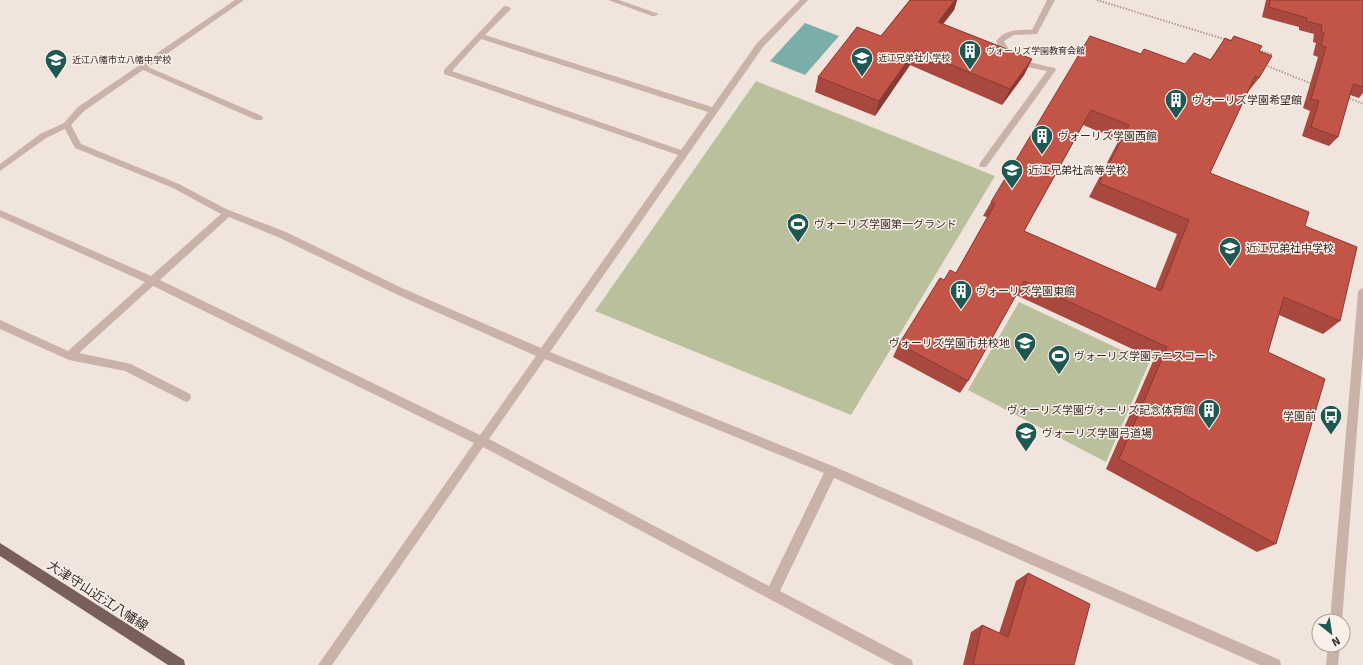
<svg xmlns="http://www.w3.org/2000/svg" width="1363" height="665" viewBox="0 0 1363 665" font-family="'Fira Sans','Noto Sans JP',sans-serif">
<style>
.green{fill:#bac09c}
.water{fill:#7caea9}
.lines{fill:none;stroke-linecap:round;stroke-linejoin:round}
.path{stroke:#b59c92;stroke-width:2;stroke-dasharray:1.5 1.5;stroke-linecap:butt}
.service{fill:#c9b2a8;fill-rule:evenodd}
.minor{fill:#c9b2a8;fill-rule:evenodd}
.tertiary{fill:#c9b2a8;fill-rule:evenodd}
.primary{fill:#785f5a;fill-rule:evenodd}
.wall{fill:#a8483e;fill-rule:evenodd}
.shaded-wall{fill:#883b32}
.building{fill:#c35448;stroke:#883b32;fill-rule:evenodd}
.labels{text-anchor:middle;stroke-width:3;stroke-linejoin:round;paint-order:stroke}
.far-poi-label{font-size:9px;fill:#362b28;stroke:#f9efe8;text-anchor:start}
.poi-label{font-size:11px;fill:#362b28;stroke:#f9efe8;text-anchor:start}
.near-street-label{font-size:13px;fill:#362b28;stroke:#f9efe8}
</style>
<rect width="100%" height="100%" fill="#f1e4dc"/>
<g class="green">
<path d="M756 81 995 176 851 415 595 311Z"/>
<path d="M1019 302 1149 363 1106 462 968 390Z"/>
</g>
<path class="water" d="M805 23 839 36 805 75 770 61Z"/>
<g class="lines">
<g class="path">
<path d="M1097 0 1227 40"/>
<path d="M1256 49 1271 54 1269 57"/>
<path d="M1265 65 1312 84"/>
<path d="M1347 97 1363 104"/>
</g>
<path class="service" d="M1047 0H1055L1037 34 1014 35 1004 41C1014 62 1035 63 1055 68L1056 70 986 167H980L979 165 980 163 1047 71 1022 66 1002 54 996 41C1005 30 1018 29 1032 30Z"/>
<g class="minor">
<path d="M235 0H244L148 67 262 116 263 118 262 120H256L143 70 84 111 71 125 81 144 179 184 226 209 286 232 404 289 541 348 678 155 444 74V70L504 6H507L511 8 510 10 485 35 712 107 757 43 800 0H808L763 47 550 352 835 467 1280 660 1281 665H1260L834 478 780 591 912 660 913 665H894L483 447 332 665H318L474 443 153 286 79 353 131 364 190 394 191 397 190 400 186 402 125 371 69 360 0 329V320L68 351 145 282 0 217V210L151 276 221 214 173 188 75 148 65 129 46 138 0 171V164L40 134 64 123 78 107ZM481 39 708 112 681 150 452 71ZM229 217 280 238 398 295 536 356 480 435 160 280ZM545 359 824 473 769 586 489 439Z"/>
<path d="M608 0H619L659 14 655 16H652Z"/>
</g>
<g class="tertiary">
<path d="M1363 288V354L1342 621H1330L1358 292 1360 289Z"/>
<path d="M1328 645H1340L1338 665H1326Z"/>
</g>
<path class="primary" d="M0 543 184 660 185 665H168L0 556Z"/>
</g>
<g class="wall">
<path d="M910 0H957L954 10 943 24 1032 59 1024 75 1002 105 910 65 875 116 815 92 818 77 881 36Z"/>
<path d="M1266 0H1363V93L1359 98 1350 95 1338 137 1329 146 1302 136 1310 111 1303 108 1318 57 1313 55 1316 43 1313 42 1314 34 1299 30V27L1262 17Z"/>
<path d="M1234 36 1259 51V78L1248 92 1210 173 1305 226 1340 321 1323 334 1279 315 1268 352 1276 544 1257 552 1106 469 1154 359 1016 295 968 381 960 393 893 357 899 344 944 280 956 273 987 217 983 216 991 202 1141 54 1185 64 1210 60 1225 38 1231 40ZM1083 125 1119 140 1089 197 1177 234 1155 289 1024 231Z"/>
<path d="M1028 573 1074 665H963L971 632 982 625 999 633 1016 581Z"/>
</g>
<g class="shaded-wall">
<path d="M955 0H957L954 10 933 37 938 22Z"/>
<path d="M915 50 910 65 875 116 879 101Z"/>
<path d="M1032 59 1024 75 1002 105 1010 89Z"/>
</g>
<g class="building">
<path d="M910 0H955L938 22 1032 59 1010 89 915 50 879 101 818 77 857 27 881 36Z"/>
<path d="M1270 0H1363V87L1353 84 1338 137 1311 127 1319 101 1311 99 1326 47 1321 46 1324 33 1321 32 1322 25 1306 21 1307 18 1269 7Z"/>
<path d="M1090 36 1141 54 1144 49 1185 64 1194 53 1211 60 1225 38 1231 41 1234 36 1262 46 1259 51 1272 56 1259 78 1255 76 1210 173 1309 212 1305 226 1357 247 1340 321 1284 297 1268 352 1325 379 1276 544 1119 459 1167 347 1024 281 968 381 899 344 940 278 944 280 950 270 956 273 995 204 991 202ZM1091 110 1129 125 1099 183 1189 220 1161 291 1024 231Z"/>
<path d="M1028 573 1090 604 1074 665H973L982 625 1008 637Z"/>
</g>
<defs>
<g id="building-pin" transform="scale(1.15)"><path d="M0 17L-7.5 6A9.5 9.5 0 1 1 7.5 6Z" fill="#1f5752" stroke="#f9efe8"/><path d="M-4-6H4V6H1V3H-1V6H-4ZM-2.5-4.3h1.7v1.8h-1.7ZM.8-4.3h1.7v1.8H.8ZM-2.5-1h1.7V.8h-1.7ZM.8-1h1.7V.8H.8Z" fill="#fff"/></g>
<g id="school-pin" transform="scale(1.15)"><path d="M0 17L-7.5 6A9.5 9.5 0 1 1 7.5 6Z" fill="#1f5752" stroke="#f9efe8"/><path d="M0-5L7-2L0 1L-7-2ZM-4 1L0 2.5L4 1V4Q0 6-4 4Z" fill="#fff"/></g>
<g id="stadium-pin" transform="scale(1.15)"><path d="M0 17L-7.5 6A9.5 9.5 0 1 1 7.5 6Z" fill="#1f5752" stroke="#f9efe8"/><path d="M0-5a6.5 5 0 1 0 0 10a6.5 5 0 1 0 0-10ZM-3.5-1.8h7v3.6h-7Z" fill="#fff"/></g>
<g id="bus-pin" transform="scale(1.15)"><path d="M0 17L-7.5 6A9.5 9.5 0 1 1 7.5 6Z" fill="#1f5752" stroke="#f9efe8"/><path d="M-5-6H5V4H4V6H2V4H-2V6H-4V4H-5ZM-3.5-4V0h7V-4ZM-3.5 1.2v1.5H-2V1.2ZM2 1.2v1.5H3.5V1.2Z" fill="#fff"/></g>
</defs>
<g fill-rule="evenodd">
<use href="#building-pin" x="970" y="51"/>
<use href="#school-pin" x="862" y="58"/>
<use href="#school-pin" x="56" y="60"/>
<use href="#building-pin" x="1176" y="100"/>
<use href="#building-pin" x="1042" y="136"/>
<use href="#school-pin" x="1012" y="170"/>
<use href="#stadium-pin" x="798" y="224"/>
<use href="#school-pin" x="1230" y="248"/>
<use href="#building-pin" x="961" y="291"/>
<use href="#school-pin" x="1025" y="343"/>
<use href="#stadium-pin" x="1059" y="356"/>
<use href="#building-pin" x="1209" y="410"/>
<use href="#bus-pin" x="1331" y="416"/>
<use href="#school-pin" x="1026" y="433"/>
</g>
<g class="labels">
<g class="far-poi-label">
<text x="986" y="54">ヴォーリズ学園教育会館</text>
<text x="878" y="61">近江兄弟社小学校</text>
<text x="72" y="63">近江八幡市立八幡中学校</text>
</g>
<g class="poi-label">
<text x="1192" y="104">ヴォーリズ学園希望館</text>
<text x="1058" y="140">ヴォーリズ学園西館</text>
<text x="1028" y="174">近江兄弟社高等学校</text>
<text x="814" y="228">ヴォーリズ学園第一グランド</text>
<text x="1246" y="252">近江兄弟社中学校</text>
<text x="976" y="295">ヴォーリズ学園東館</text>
<text x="1010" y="347" text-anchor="end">ヴォーリズ学園市井校地</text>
<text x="1074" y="360">ヴォーリズ学園テニスコート</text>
<text x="1194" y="414" text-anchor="end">ヴォーリズ学園ヴォーリズ記念体育館</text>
<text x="1316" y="420" text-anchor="end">学園前</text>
<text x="1042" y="437">ヴォーリズ学園弓道場</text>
</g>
<g class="near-street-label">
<text transform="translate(98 595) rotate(33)" y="5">大津守山近江八幡線</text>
</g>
</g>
<g transform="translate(1331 633) rotate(150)"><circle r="19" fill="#f9efe8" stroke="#aba19b"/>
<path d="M0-3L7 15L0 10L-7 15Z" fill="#1f5752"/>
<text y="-6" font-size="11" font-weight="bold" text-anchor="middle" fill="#362b28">N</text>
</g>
</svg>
